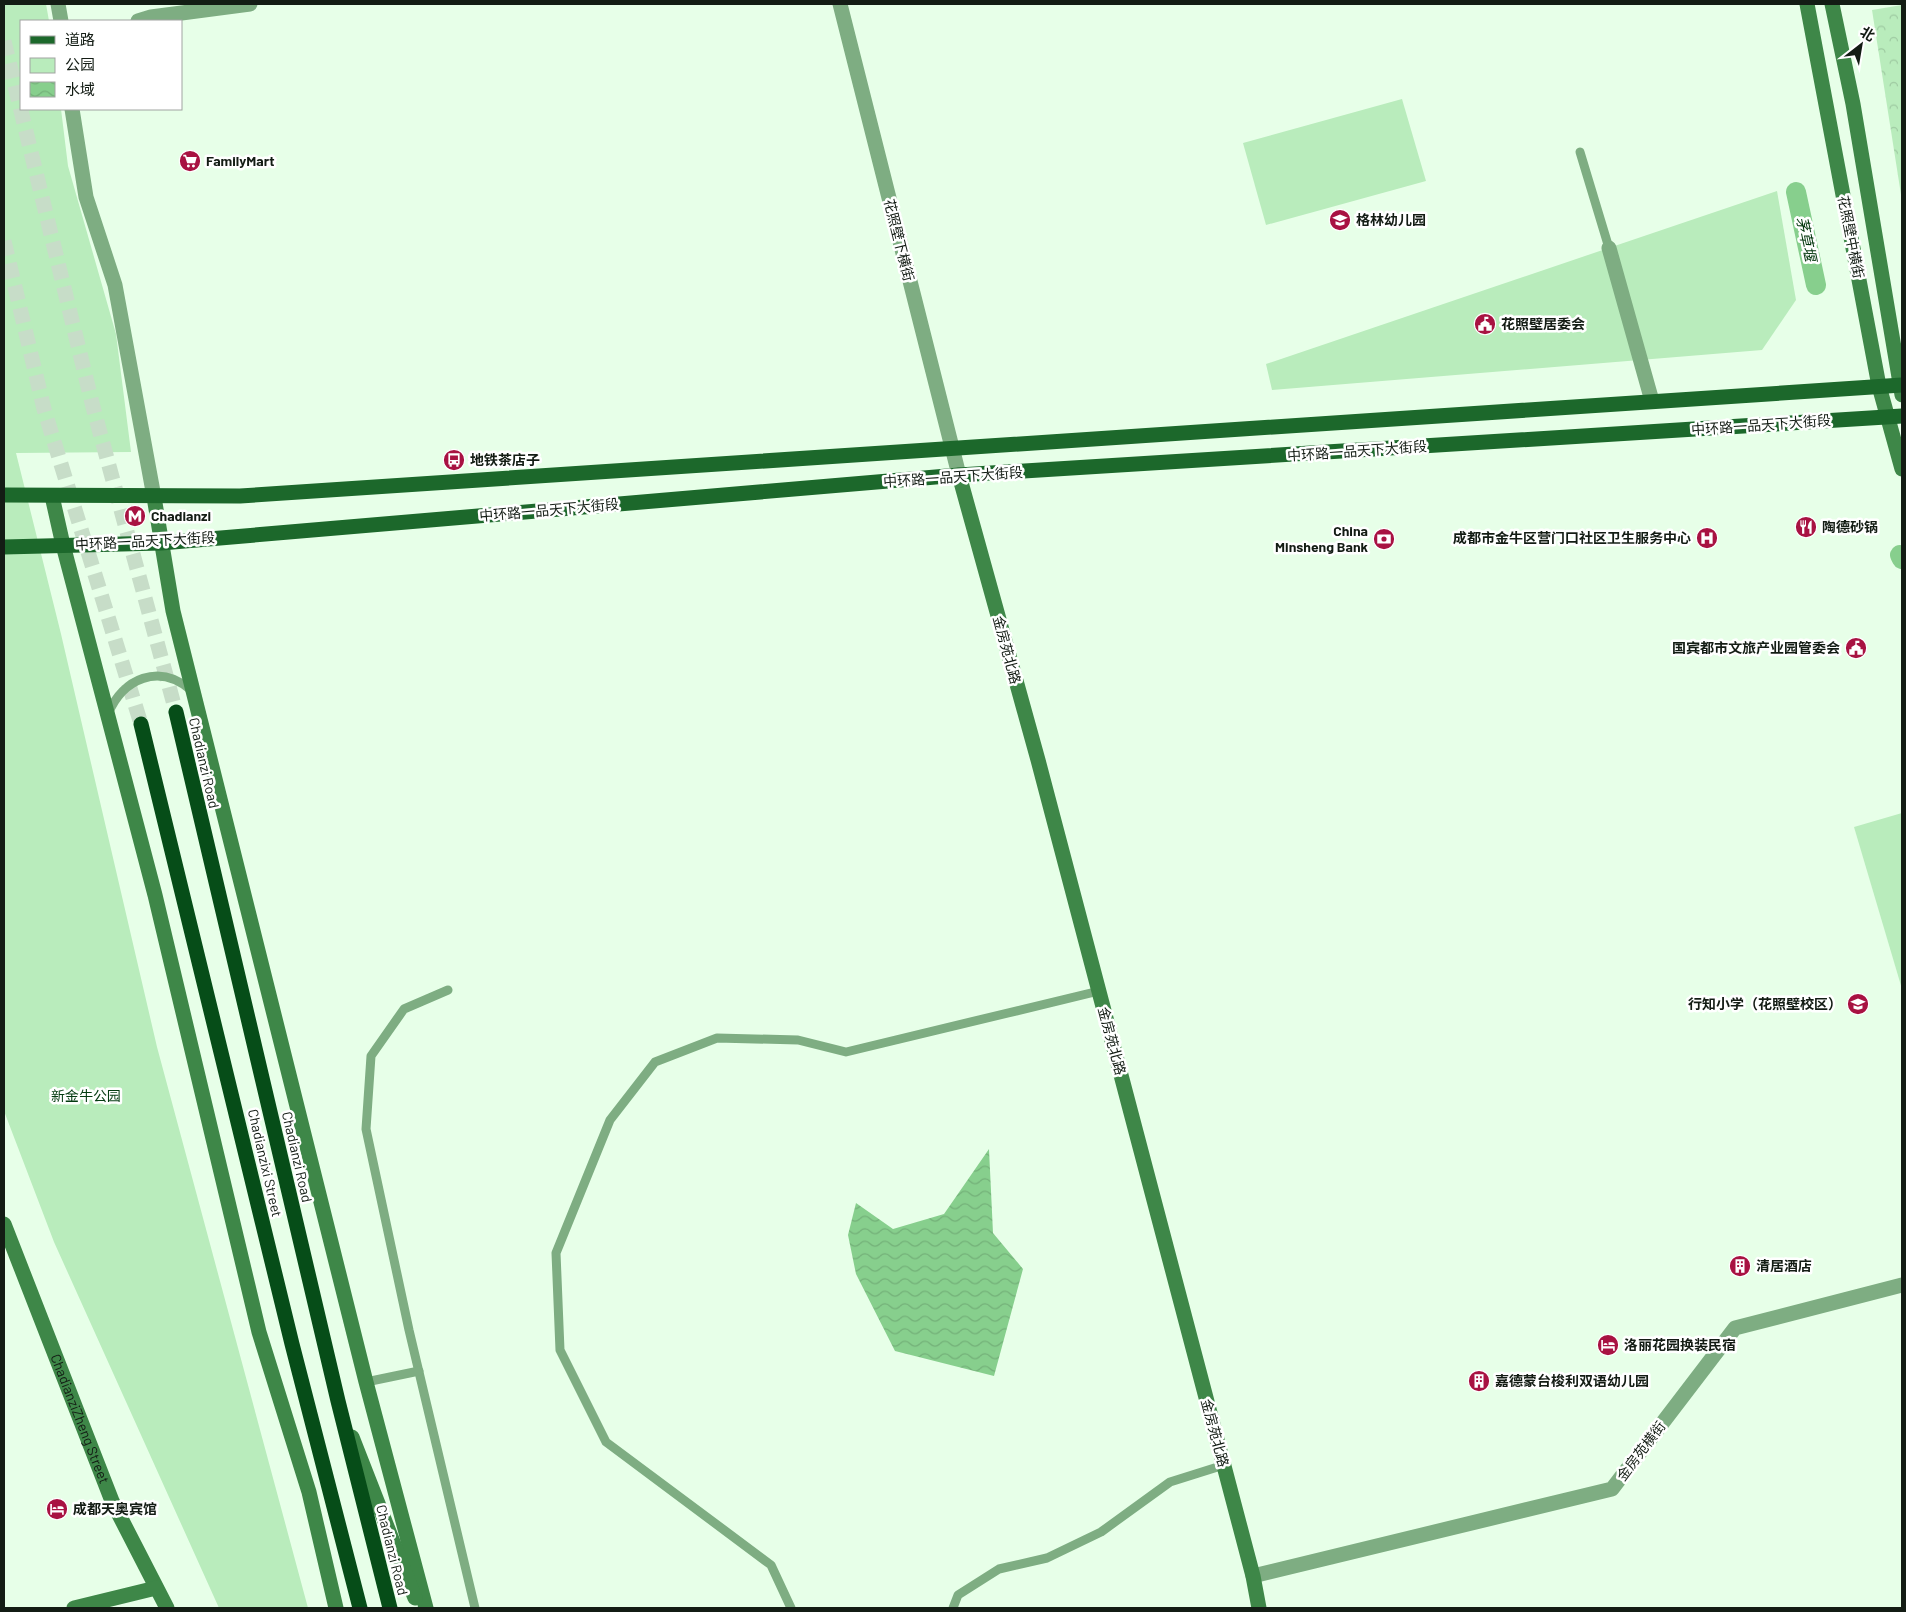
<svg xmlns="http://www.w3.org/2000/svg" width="1906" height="1612" viewBox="0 0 1906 1612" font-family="Barlow,'Noto Sans SC',sans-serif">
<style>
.green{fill:#b9ecbc}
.forest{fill:url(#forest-crowns)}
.water{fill:url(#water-waves)}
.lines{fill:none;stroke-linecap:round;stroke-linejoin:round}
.canal{stroke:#87cf8d;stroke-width:20}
.highway-tunnel{stroke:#c7ddc8;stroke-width:15;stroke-dasharray:15 8;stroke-linecap:butt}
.lane{stroke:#7ead82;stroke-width:9}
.street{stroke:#7ead82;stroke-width:15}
.secondary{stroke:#3e8748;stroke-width:15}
.primary{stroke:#1c682b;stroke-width:15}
.highway{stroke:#064d18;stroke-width:15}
.labels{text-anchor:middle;stroke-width:5;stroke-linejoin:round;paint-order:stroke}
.poi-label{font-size:14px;font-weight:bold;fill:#131c14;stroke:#fff;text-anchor:start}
.street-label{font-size:14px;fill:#131c14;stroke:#fff}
.park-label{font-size:14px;fill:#043b11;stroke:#fff}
.water-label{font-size:15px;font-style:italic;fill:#00350b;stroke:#fff}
</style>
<defs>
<pattern id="forest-crowns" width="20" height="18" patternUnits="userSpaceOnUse" patternTransform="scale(1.25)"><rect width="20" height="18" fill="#b9ecbc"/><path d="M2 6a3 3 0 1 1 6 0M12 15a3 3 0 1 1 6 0" fill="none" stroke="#9ecaa1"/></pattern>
<pattern id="water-waves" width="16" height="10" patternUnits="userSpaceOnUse" patternTransform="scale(1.25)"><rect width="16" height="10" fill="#87cf8d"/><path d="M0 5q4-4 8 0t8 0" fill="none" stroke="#74b179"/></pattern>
</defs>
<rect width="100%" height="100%" fill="#e7ffe8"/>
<g class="green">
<path d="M4 4H46L49 21H21V109H61L68 166 116 334 131 452 16 453 61 634 157 1047 308 1608H219L54 1242 4 1111Z"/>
<path d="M1402 99 1426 181 1266 225 1243 143Z"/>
<path d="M1777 191 1796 300 1762 350 1272 390 1266 364Z"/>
<path d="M1902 813V989L1854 827Z"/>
</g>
<path class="forest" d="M1902 5V201L1872 10Z"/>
<path class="water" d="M989 1149 993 1233 1023 1269 994 1376 895 1351 856 1274 848 1235 856 1203 893 1229 944 1214Z"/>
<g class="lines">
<g class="canal">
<path d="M1796 192 1816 285"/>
<path d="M1900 555 1902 559"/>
</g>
<g class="highway-tunnel">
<path d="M4 41 93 407 176 712"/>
<path d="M4 241 44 409 141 724"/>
</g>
<g class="lane">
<path d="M1580 152 1609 248"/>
<path d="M108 714C123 678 159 663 191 690"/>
<path d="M448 990 404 1009 371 1056 366 1129 409 1330 475 1608"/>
<path d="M366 1382 419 1371"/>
<path d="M791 1608 771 1565 606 1442 560 1350 556 1253 610 1120 655 1062 717 1038 798 1040 846 1052 1099 991"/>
<path d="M953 1608 958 1595 999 1569 1047 1558 1101 1532 1170 1482 1224 1465"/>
</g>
<g class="street">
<path d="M58 4 61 21"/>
<path d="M840 4 959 475"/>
<path d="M138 21 151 17 250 4"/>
<path d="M72 109 86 197 115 285 154 497"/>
<path d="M1609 248 1652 401"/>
<path d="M1253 1576 1612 1489 1735 1328 1902 1285"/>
</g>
<g class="secondary">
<path d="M1807 4 1879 386 1902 469"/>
<path d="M1832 4 1853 104 1902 395"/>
<path d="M959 475 1038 760 1253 1576 1259 1608"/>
<path d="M52 496 63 545 155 895 259 1332 309 1492 336 1608"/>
<path d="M154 497 173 611 366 1382 426 1608"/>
<path id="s1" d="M4 1224 112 1501 167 1608"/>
<path d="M352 1437 415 1598"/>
<path d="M74 1608 156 1588"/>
</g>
<g class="primary">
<path d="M4 495 240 496 1902 385"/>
<path d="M4 547 161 543 959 475 1902 416"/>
</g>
<g class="highway">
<path d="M176 712 338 1401 390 1608"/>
<path d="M141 724 292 1344 360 1608"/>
</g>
</g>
<defs>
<g id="supermarket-disc" transform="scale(1.125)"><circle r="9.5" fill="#a81242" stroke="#fff"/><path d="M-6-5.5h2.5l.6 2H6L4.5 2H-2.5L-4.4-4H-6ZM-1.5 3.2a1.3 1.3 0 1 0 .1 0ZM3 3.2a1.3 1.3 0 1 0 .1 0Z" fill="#fff"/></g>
<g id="school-disc" transform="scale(1.125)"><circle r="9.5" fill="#a81242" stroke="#fff"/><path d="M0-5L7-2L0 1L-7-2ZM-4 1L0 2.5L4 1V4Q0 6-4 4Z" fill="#fff"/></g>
<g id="civic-disc" transform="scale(1.125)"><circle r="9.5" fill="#a81242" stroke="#fff"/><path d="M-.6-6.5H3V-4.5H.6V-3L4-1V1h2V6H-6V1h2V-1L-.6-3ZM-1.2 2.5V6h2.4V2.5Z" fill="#fff"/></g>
<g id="bus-disc" transform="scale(1.125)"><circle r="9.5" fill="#a81242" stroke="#fff"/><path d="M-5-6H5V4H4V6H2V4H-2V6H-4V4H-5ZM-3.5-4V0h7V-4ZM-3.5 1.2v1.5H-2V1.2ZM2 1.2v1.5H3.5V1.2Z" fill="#fff"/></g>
<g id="metro-disc" transform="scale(1.125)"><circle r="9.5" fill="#a81242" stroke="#fff"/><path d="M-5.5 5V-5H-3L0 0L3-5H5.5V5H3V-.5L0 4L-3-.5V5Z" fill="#fff"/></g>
<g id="restaurant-disc" transform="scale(1.125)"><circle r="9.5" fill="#a81242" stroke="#fff"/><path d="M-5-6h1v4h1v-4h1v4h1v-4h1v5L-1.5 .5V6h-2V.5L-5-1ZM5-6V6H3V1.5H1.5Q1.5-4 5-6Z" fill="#fff"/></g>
<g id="hospital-disc" transform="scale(1.125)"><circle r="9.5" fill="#a81242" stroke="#fff"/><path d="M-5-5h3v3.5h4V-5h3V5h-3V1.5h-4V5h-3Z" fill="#fff"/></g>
<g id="bank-disc" transform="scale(1.125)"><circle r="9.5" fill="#a81242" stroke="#fff"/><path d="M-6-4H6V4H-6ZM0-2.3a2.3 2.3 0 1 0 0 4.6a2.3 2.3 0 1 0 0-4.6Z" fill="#fff"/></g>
<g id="building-disc" transform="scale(1.125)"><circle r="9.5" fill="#a81242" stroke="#fff"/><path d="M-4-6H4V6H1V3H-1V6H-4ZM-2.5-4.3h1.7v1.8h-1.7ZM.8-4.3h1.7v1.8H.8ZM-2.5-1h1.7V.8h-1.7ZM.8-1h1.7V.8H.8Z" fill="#fff"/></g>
<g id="hotel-disc" transform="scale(1.125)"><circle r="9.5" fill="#a81242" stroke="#fff"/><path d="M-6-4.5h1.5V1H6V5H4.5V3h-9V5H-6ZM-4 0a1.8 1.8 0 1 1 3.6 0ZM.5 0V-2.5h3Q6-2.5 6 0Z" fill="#fff"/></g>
</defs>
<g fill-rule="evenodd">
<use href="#supermarket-disc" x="190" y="161"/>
<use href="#school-disc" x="1340" y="220"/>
<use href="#civic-disc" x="1485" y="324"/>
<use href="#bus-disc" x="454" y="460"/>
<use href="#metro-disc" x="135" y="516"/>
<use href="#restaurant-disc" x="1806" y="527"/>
<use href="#hospital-disc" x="1707" y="538"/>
<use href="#bank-disc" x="1384" y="539"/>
<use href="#civic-disc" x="1856" y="648"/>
<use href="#school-disc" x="1858" y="1004"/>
<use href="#building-disc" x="1740" y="1266"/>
<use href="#hotel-disc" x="1608" y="1345"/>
<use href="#building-disc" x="1479" y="1381"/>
<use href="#hotel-disc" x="57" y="1509"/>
</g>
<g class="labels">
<g class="poi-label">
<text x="206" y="166">FamilyMart</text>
<text x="1356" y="225">格林幼儿园</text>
<text x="1501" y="329">花照壁居委会</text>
<text x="470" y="465">地铁茶店子</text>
<text x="151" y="521">Chadianzi</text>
<text x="1822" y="532">陶德砂锅</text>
<text x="1368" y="536" text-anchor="end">China<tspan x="1368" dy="16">Minsheng Bank</tspan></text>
<text x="1691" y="543" text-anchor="end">成都市金牛区营门口社区卫生服务中心</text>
<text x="1840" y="653" text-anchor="end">国宾都市文旅产业园管委会</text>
<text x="1842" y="1009" text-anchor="end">行知小学（花照壁校区）</text>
<text x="1756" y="1271">清居酒店</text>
<text x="1624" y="1350">洛丽花园换装民宿</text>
<text x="1495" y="1386">嘉德蒙台梭利双语幼儿园</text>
<text x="73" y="1514">成都天奥宾馆</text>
</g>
<g class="street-label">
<text transform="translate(1851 237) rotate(79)" y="5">花照壁中横街</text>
<text transform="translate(899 240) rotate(76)" y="5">花照壁下横街</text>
<text transform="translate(1761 425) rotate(-4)" y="5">中环路一品天下大街段</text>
<text transform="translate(1357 451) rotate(-4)" y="5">中环路一品天下大街段</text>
<text transform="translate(953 477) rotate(-4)" y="5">中环路一品天下大街段</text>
<text transform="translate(549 510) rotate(-5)" y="5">中环路一品天下大街段</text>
<text transform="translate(145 541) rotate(-3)" y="5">中环路一品天下大街段</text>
<text transform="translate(1007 650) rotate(75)" y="5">金房苑北路</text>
<text transform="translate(204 763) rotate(77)" y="5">Chadianzi Road</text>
<text transform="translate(1112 1041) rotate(75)" y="5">金房苑北路</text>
<text transform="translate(297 1157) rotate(77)" y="5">Chadianzi Road</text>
<text transform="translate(265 1163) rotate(77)" y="5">Chadianzixi Street</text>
<text dy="5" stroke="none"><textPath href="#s1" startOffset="209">ChadianziZheng Street</textPath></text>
<text transform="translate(1215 1433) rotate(75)" y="5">金房苑北路</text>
<text transform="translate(1641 1451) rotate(-53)" y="5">金房苑横街</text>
<text transform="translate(392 1550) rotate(76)" y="5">Chadianzi Road</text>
</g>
<g class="park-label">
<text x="86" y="1101">新金牛公园</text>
</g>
<g class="water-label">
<text transform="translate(1806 239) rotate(78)" y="5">茅草堰</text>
</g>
</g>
<rect width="1906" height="1612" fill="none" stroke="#131c14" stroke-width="10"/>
<rect x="20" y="20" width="162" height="90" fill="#ffffff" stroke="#a1a4a1"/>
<rect x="30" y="36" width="25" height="8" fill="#1c682b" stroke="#a1a4a1"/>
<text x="65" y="45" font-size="15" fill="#131c14">道路</text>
<rect x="30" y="58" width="25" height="15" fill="#b9ecbc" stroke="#a1a4a1"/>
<text x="65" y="70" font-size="15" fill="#131c14">公园</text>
<rect x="30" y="82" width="25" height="15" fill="url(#water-waves)" stroke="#a1a4a1"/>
<text x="65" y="95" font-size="15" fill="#131c14">水域</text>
<g transform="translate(1861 45) rotate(31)" stroke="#ffffff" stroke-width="4" paint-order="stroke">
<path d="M0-4L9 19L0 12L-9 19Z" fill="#131c14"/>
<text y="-8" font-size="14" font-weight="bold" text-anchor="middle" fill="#131c14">北</text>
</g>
</svg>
